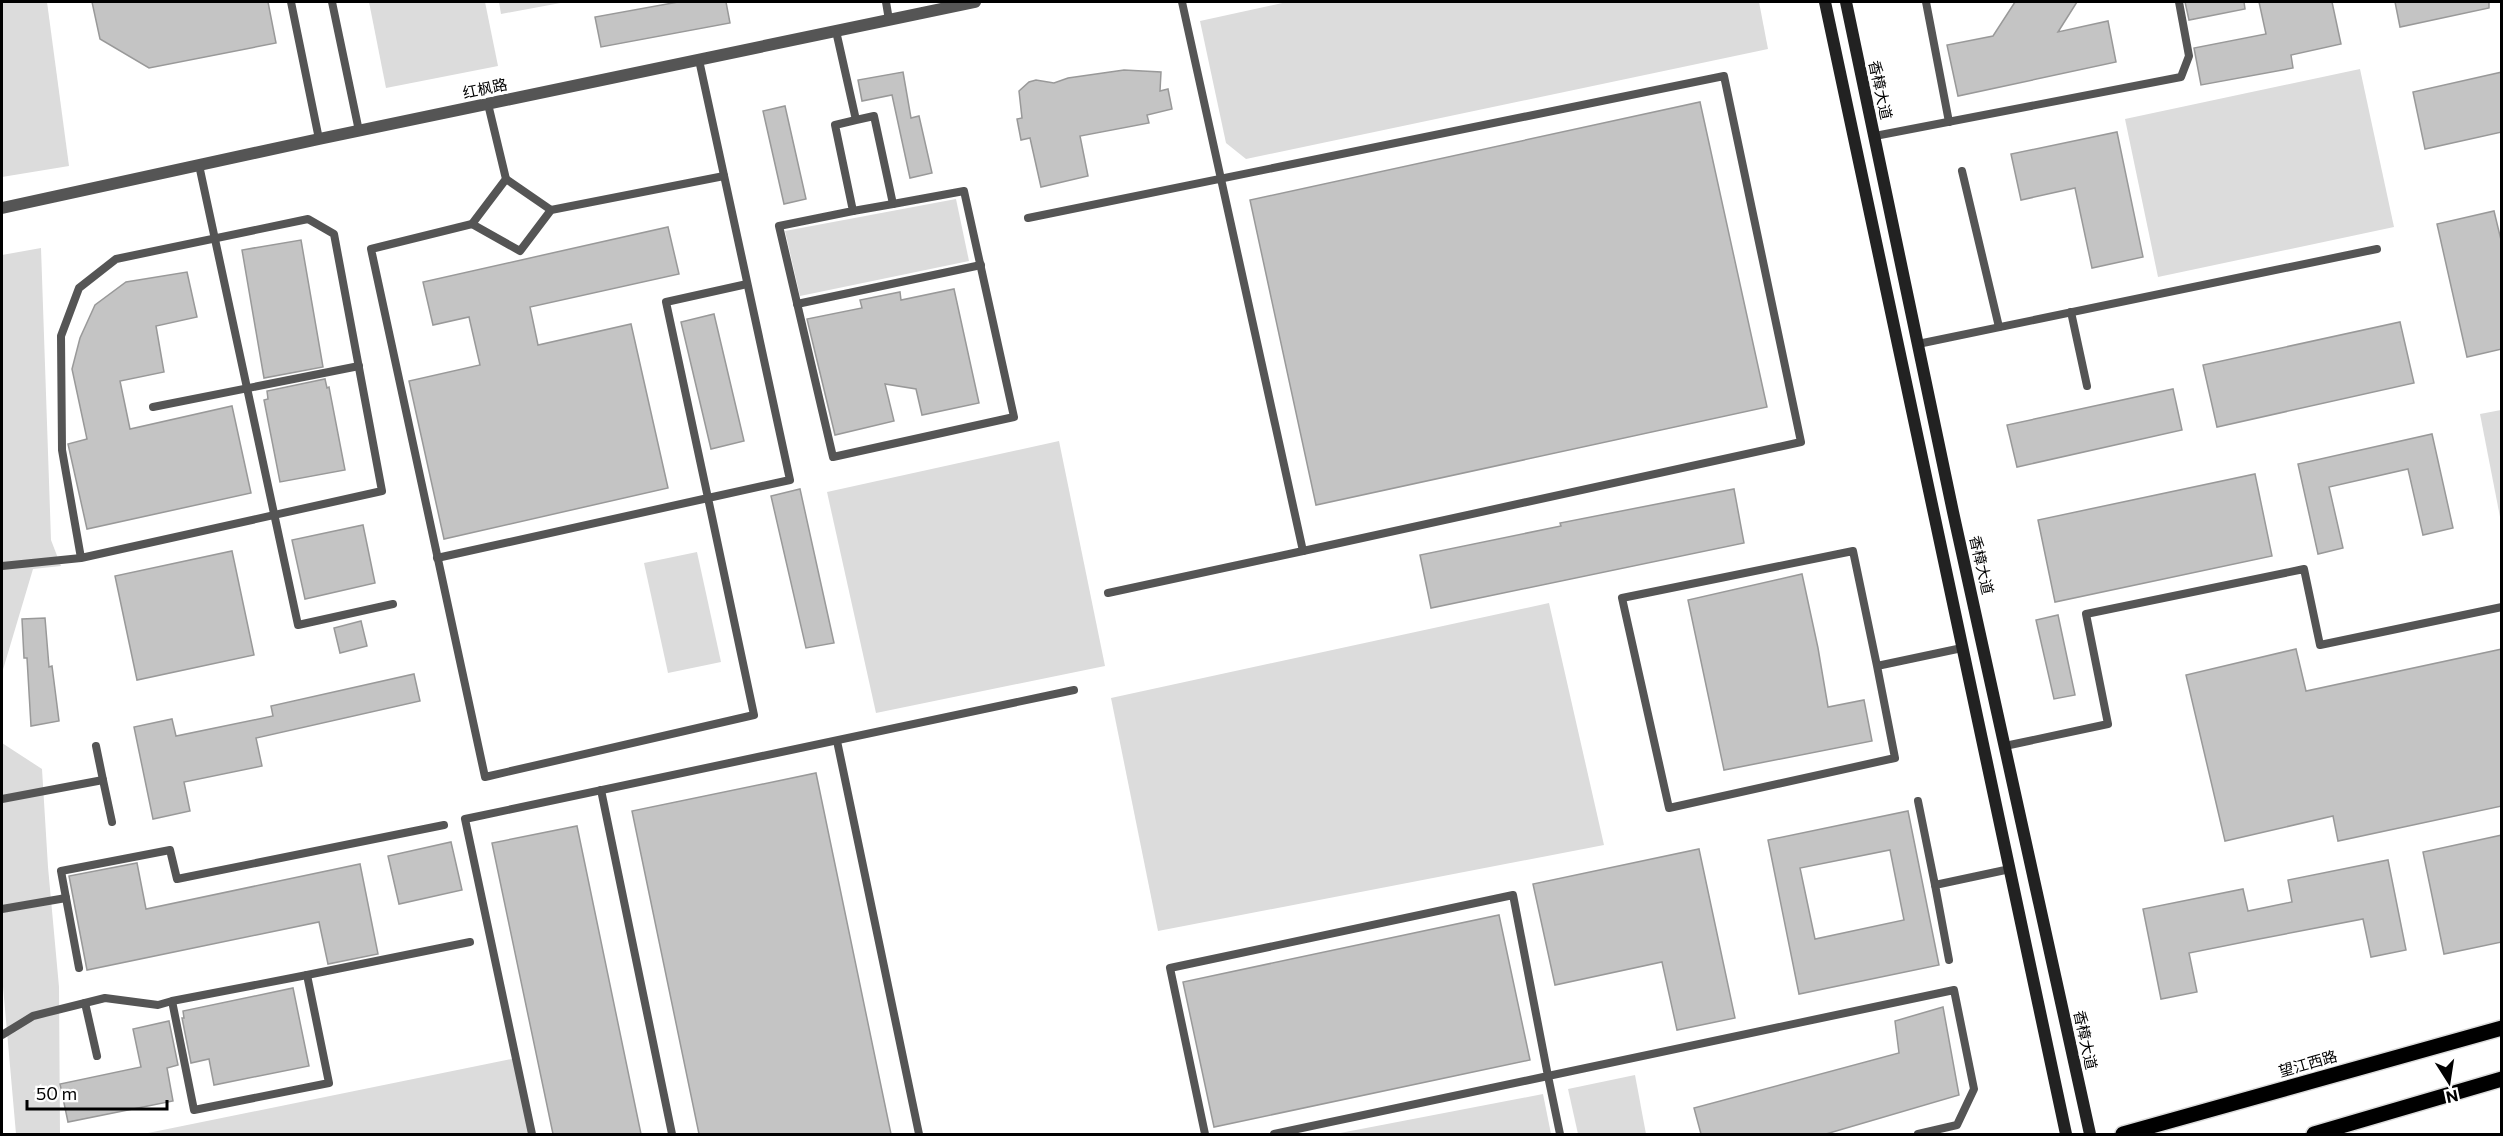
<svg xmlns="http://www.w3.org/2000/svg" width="2503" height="1136" viewBox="0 0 2503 1136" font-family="Commissioner,'Noto Sans SC',sans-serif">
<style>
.green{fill:#dcdcdc}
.building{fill:#c4c4c4;stroke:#999;stroke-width:1.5;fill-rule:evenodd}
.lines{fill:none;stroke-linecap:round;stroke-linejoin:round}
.primary-casing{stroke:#dbdbdb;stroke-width:18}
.service{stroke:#555;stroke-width:8}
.tertiary{stroke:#555;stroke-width:12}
.secondary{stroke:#222;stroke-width:12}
.primary{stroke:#000;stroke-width:15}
.labels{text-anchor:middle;stroke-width:6;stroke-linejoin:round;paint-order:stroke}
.street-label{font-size:15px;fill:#000;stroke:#fff}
</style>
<rect width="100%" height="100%" fill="#fff"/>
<g class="green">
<path d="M2 2H47L69 166 2 177Z"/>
<path d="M369 2H485L498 66 386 88Z"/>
<path d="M499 2H566L501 14Z"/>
<path d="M1287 2H1759L1768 49 1246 159 1226 143 1200 21Z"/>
<path d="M2360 69 2394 227 2158 277 2125 119Z"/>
<path d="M956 199 969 261 800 296 785 231Z"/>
<path d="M41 248 51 540 61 566 33 569 2 673V255Z"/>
<path d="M2501 410H2502L2501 522 2480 414Z"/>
<path d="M1059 441 1105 666 876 713 827 492Z"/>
<path d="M697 552 721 662 668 673 644 563Z"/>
<path d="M1549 603 1604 845 1158 931 1111 698Z"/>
<path d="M2 743 42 769 48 867 59 987 60 1134H16L2 975Z"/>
<path d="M516 1058 532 1134H143Z"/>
<path d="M1635 1075 1646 1134H1578L1568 1089Z"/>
<path d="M1543 1094 1551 1134H1335Z"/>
</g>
<g class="building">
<path d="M92 2H268L276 43 149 68 100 39Z"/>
<path d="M678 2H726L730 23 601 47 595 17Z"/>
<path d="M2015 2H2077L2058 32 2108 21 2116 62 1958 96 1947 45 1993 36Z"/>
<path d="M2185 2H2244L2245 9 2189 20Z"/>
<path d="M2259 2H2332L2341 44 2291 55 2293 68 2201 85 2194 48 2266 34Z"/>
<path d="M2395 2H2489V8L2400 27Z"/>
<path d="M1124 70 1161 72 1160 91 1168 89 1172 109 1147 115 1149 123 1080 136 1088 176 1041 187 1030 138 1021 140 1017 119 1022 118 1019 91 1029 82 1036 80 1054 83 1068 78Z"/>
<path d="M903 72 911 118 919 116 932 173 910 178 892 95 862 101 858 80Z"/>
<path d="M2502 72V132L2425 149 2413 92Z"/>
<path d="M1700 102 1767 407 1316 505 1250 200Z"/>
<path d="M785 106 806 199 784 204 763 111Z"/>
<path d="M2117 132 2143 257 2092 268 2075 188 2021 200 2011 154Z"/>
<path d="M2494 211 2502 244V349L2467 357 2437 224Z"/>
<path d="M668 227 679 274 530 307 538 345 631 324 668 488 444 539 409 381 480 365 469 317 433 325 423 282Z"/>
<path d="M301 240 323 367 264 378 242 250Z"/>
<path d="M187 272 197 317 156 326 164 372 120 381 130 429 232 406 251 493 87 529 68 444 87 439 72 369 80 338 95 305 126 282Z"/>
<path d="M954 289 979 403 922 415 916 389 885 384 894 421 835 435 807 319 862 308 860 300 900 292 901 300Z"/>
<path d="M714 314 744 441 711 449 681 322Z"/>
<path d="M2400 322 2414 383 2217 427 2203 365Z"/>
<path d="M325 379 327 388 329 387 345 470 280 482 264 400 268 399 267 391Z"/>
<path d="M2173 389 2182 430 2017 467 2007 425Z"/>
<path d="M2432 434 2453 528 2423 535 2408 469 2329 487 2343 548 2318 554 2298 464Z"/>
<path d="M2255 474 2272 556 2055 602 2038 520Z"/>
<path d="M800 489 834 643 806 648 771 496Z"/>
<path d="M1734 489 1744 543 1431 608 1420 555 1561 526 1560 523Z"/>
<path d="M363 525 375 583 305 599 292 540Z"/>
<path d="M232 551 254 655 137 680 115 576Z"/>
<path d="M1802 574 1818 648 1828 707 1864 700 1872 741 1724 770 1688 600Z"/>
<path d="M2058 615 2075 695 2054 699 2036 620Z"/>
<path d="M45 618 49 667 52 666 59 721 31 726 27 658H24L22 619Z"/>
<path d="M361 621 367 646 340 653 334 628Z"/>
<path d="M2296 649 2306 691 2502 649V806L2338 841 2333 816 2225 841 2186 675Z"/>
<path d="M414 674 420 701 256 738 262 766 184 782 190 811 153 819 134 727 172 719 176 736 273 716 271 706Z"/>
<path d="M816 773 891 1134H699L632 811Z"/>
<path d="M1908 811 1939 965 1799 994 1768 840ZM1890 850 1904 920 1815 939 1800 868Z"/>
<path d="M577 826 641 1134H553L492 843Z"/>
<path d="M2502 835V942L2444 954 2423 852Z"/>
<path d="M451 842 462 890 399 904 388 856Z"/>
<path d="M1699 849 1735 1018 1677 1030 1662 962 1555 985 1533 884Z"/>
<path d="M2388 860 2406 950 2371 957 2363 919 2254 940 2189 953 2197 992 2161 999 2143 909 2243 889 2248 911 2292 902 2288 880Z"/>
<path d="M137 863 146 909 360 864 378 954 328 964 319 922 87 970 69 876Z"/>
<path d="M1499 915 1530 1060 1214 1127 1183 982Z"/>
<path d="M293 988 309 1066 214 1085 209 1059 191 1063 182 1018H184L183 1011Z"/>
<path d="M1943 1007 1959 1095 1826 1134H1701L1694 1108 1899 1053 1895 1021Z"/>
<path d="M169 1021 178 1065 167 1068 173 1101 68 1122 60 1084 141 1067 133 1029Z"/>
</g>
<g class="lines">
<g class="primary-casing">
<g id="primary">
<path d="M2123 1134 2502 1028"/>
<path d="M2314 1134 2502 1079"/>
</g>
</g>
<g class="service">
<path d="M291 2 319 139"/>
<path d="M332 2 359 131"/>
<path d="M886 2 889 20"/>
<path d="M1926 2 1949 122"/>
<path d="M836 31 856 120 874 116 893 204 964 191 1014 417 833 457 779 226 853 211 835 125 856 120"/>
<path d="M488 104 506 179 472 224 371 249 485 777 754 715 708 498 790 480 699 60"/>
<path d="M1875 136 2181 77 2189 56 2179 2"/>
<path d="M199 165 298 625 393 604"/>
<path d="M1962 171 1999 327"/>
<path d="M506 179 551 210"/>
<path d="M853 211 893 204"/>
<path d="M1028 218 1724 76 1801 442 1303 551 1182 2"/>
<path d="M472 224 520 251 551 210 724 176"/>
<path d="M797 304 981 265"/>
<path d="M2071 312 2087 386"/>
<path d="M1918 344 2377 249"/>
<path d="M153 407 359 366"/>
<path d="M437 558 708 498 666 302 747 284"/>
<path d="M2 566 81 558 382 491 334 234 308 219 116 259 79 288 61 336 62 450 81 558"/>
<path d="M1108 593 1303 551"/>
<path d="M1877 666 1895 758 1669 808 1622 598 1853 551 1877 666 1962 648"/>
<path d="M837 741 919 1134"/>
<path d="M96 746 103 780"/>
<path d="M2005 746 2108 724 2086 614 2304 569 2320 645 2502 607"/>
<path d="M601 790 672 1134"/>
<path d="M2 799 103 780 112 822"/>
<path d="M1918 801 1935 885"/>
<path d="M66 898 61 871 170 850 177 879 444 825"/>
<path d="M2 909 66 898 79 968"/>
<path d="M1949 960 1935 885 2010 869"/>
<path d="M307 975 470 942"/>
<path d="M85 1003 97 1056"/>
<path d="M2 1035 33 1016 105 998 158 1005 172 1001 307 975 329 1083 194 1110 172 1001"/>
<path d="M532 1134 465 819 1074 690"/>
<path d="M1205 1134 1170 968 1513 895 1548 1076 1274 1134"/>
<path d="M1560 1134 1548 1076 1954 990 1974 1089 1957 1125 1918 1134"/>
</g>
<path class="tertiary" d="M2 208 319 139 975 2"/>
<g class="secondary">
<path d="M1825 2 2066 1134"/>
<path d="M1846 2 1953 512 2090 1134"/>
</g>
<use href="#primary" class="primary"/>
</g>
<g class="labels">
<g class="street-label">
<text transform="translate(485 89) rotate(-12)" y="5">红枫路</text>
<text transform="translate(1880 90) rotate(78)" y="5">香樟大道</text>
<text transform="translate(1981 565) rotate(77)" y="5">香樟大道</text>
<text transform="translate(2085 1040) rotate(78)" y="5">香樟大道</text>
<text transform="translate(2308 1064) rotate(-16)" y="5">望江西路</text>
</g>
</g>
<rect width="2503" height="1136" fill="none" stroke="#000000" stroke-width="6"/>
<g transform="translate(2449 1082) rotate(168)" stroke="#ffffff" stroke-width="4.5" paint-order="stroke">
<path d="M0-4.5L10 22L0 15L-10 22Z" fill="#000000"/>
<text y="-9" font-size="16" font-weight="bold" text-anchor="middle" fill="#000000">N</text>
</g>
<path d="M27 1100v9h140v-9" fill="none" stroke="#000000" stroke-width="3"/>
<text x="36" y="1100" font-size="18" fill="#000000" stroke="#ffffff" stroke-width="4.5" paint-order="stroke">50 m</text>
</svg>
